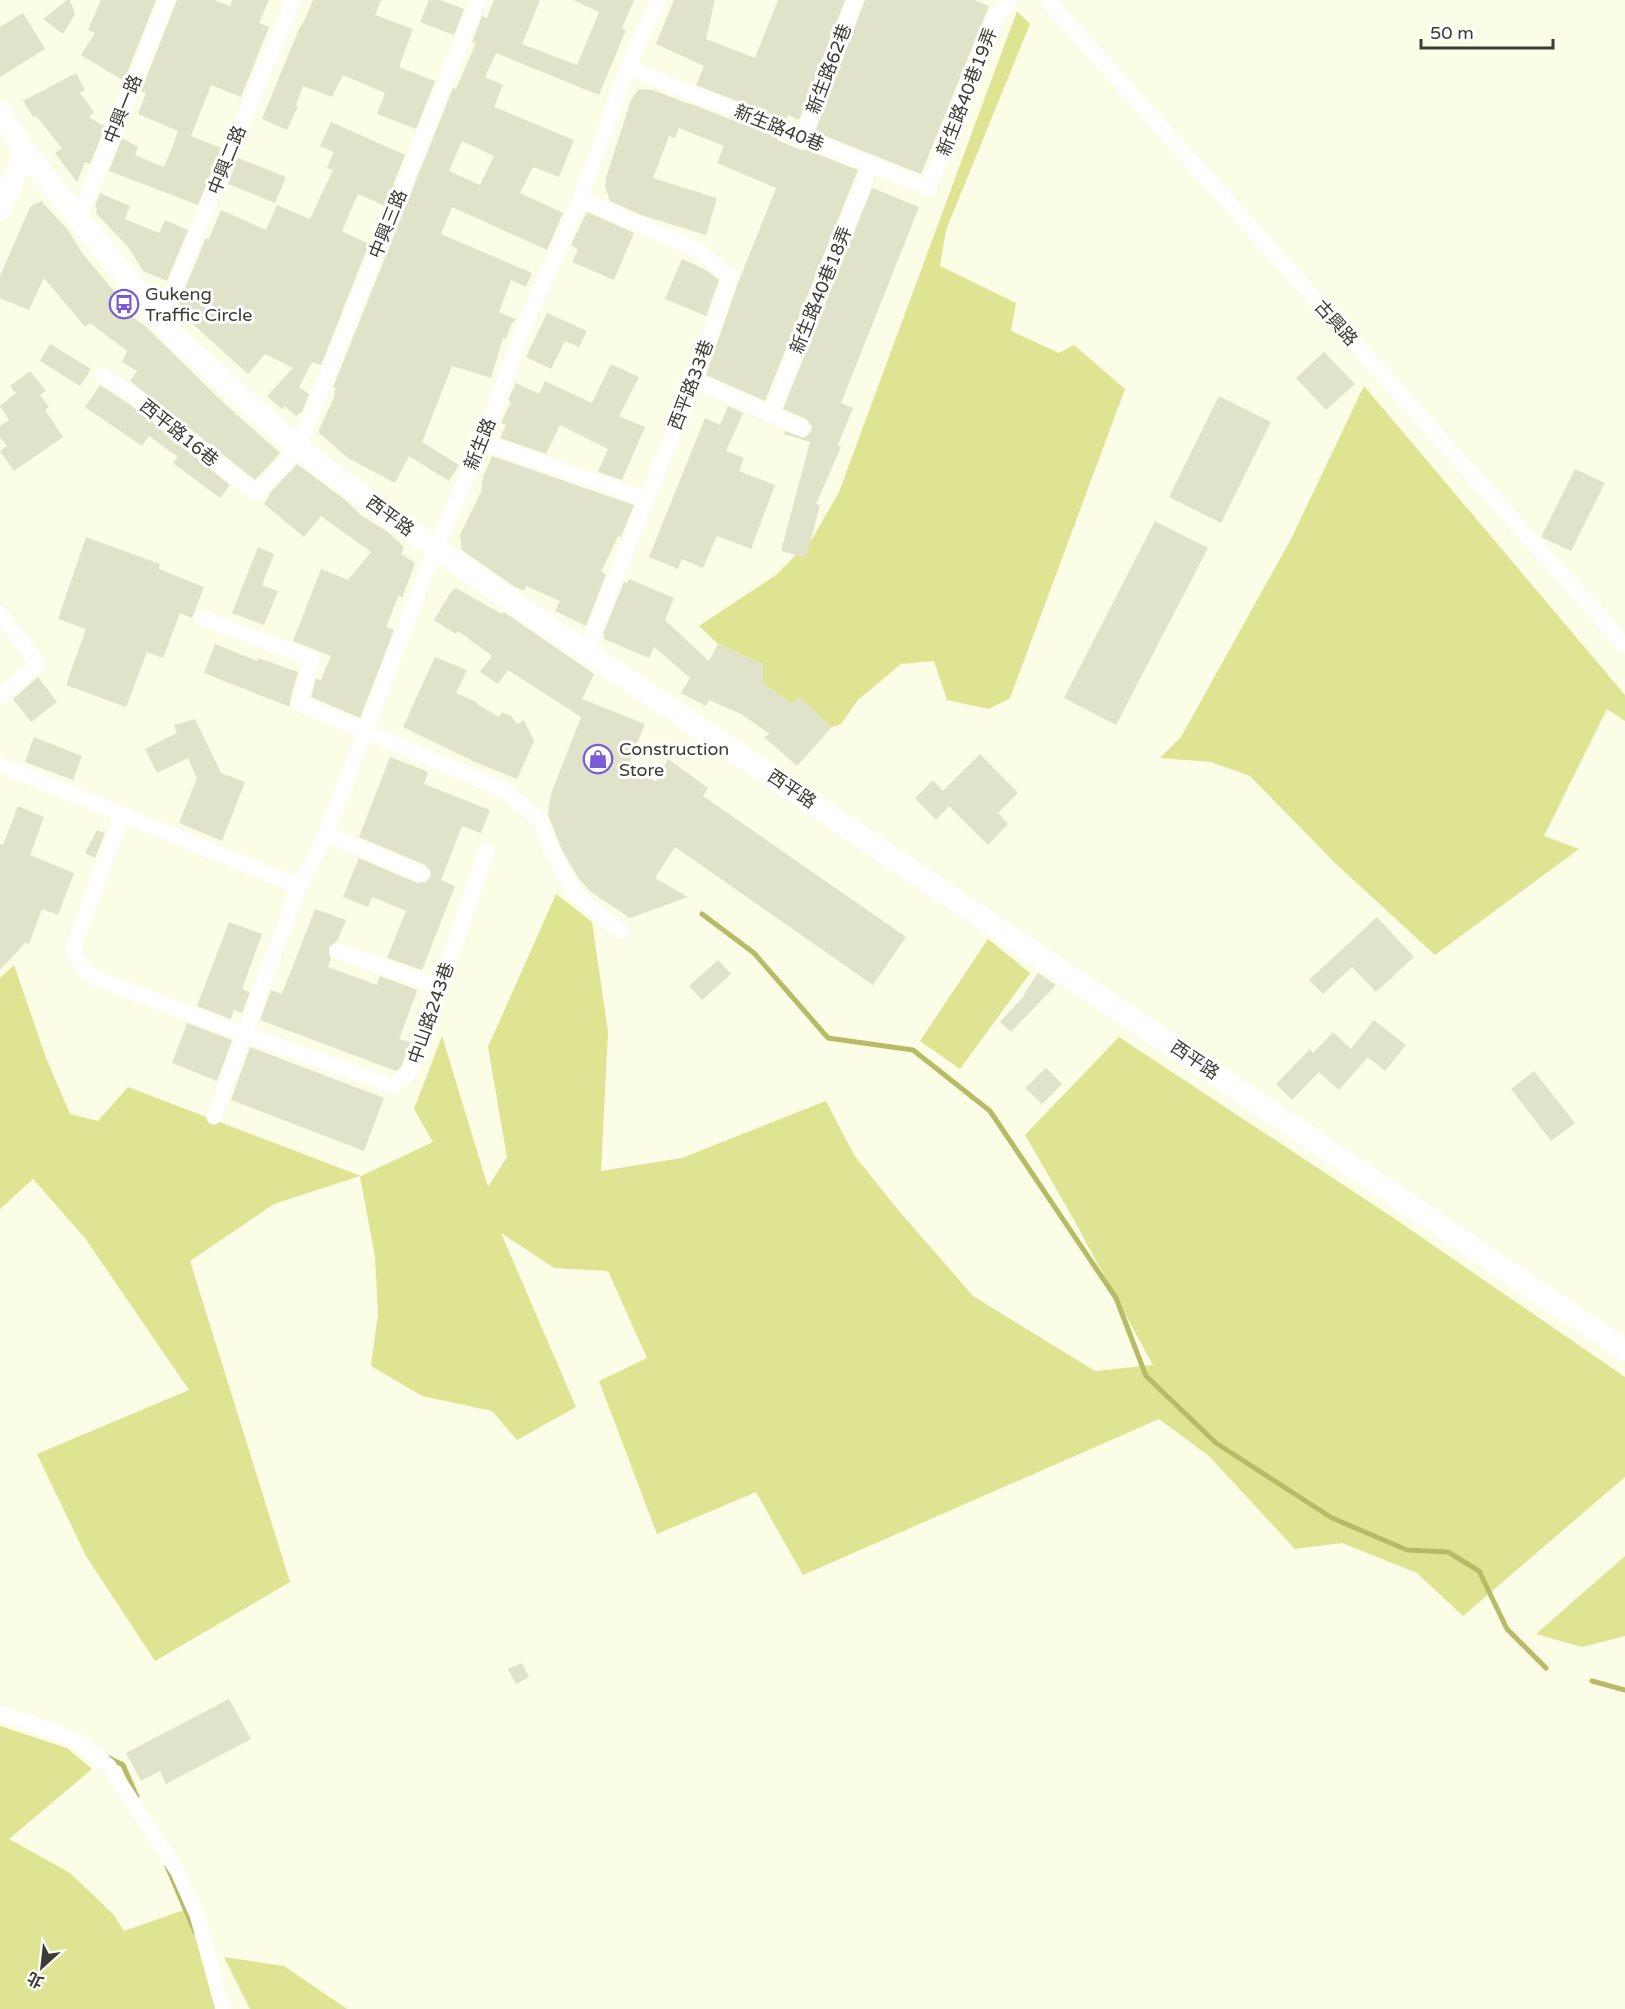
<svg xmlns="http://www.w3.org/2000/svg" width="1625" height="2009" viewBox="0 0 1625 2009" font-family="'Varela Round','Noto Sans TC',sans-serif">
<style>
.green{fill:#dfe493}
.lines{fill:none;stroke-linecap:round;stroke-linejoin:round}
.stream{stroke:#b7bb65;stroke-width:5}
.building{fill:#e0e2ca;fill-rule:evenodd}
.minor{stroke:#fff;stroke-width:15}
.secondary{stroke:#fff;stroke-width:22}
.labels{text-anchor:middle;stroke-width:6;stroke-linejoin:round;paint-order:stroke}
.street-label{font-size:18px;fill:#3b3c33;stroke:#fff}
.poi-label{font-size:18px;fill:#3b3c33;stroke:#fff;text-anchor:start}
</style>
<rect width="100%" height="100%" fill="#fbfde6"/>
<g class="green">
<path d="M1017 11 1030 24 946 230 940 266 1016 303 1011 331 1059 353 1074 345 1125 389 1010 698 989 709 947 700 934 661 901 664 858 700 841 724 832 727 798 698 792 704 763 683V664L718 644 699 626 776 575 812 539 839 492Z"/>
<path d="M1364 386 1625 695V721L1607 709 1544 836 1579 849 1435 955 1335 863 1250 776 1211 762 1160 758 1181 737 1291 539Z"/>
<path d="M556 894 592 922 608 1032 601 1171 682 1158 826 1101 854 1155 899 1211 973 1296 1095 1371 1153 1365 1069 1211 1025 1135 1119 1037 1395 1219 1625 1377V1477L1463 1616 1417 1573 1342 1543 1295 1549 1209 1456 1159 1419 803 1575 756 1492 657 1534 599 1381 647 1358 608 1271 554 1268 501 1233 576 1407 517 1440 492 1411 422 1396 371 1366 378 1314 375 1257 360 1176 274 1204 190 1261 290 1582 155 1661 86 1556 37 1454 189 1390 85 1238 33 1179 0 1209V978L14 965 46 1058 70 1114 98 1121 128 1087 361 1176 433 1142 414 1109 442 1036 488 1187 507 1157 488 1047Z"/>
<path d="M988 939 1030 973 960 1069 920 1041Z"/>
<path d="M1625 1556V1636L1582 1647 1536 1634Z"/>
<path d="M0 1726 67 1748 92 1769 9 1839 70 1873 113 1914 124 1931 187 1909 225 2009H0Z"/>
<path d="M224 1957 284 1966 347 2009H250Z"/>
</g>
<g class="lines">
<g class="stream">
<path d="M702 914 754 953 828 1038 913 1050 990 1111 1116 1298 1146 1376 1216 1443 1332 1518 1407 1550 1448 1552 1479 1571 1507 1629 1546 1668"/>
<path d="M1592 1681 1625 1690"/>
<path d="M109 1758 123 1765 137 1797"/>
<path d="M167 1866 195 1932"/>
</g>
</g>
<g class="building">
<path d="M67 0H70L75 14 63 34 43 19Z"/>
<path d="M101 0H156L124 81 81 55 95 33 88 30Z"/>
<path d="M177 0H214L230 6 232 0H269L259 23 269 27 241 97 211 85 191 136 221 148 198 205 109 171 122 138 138 147 135 155 164 167 173 145 178 131 138 114 146 93 141 91Z"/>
<path d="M313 0H381L375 15 413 29 399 67 435 81 416 129 377 114 385 93 343 75 332 97 303 86 296 105 298 106 287 130 262 119 299 29 305 20Z"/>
<path d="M429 0H440L464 9 454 35 420 22Z"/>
<path d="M494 0H540L522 44 577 65 599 12 573 0H634L622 28 626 30 599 95 496 53 485 77 503 85 494 107 574 140 559 177 533 167 520 193 563 213 547 250 452 207 441 234 532 273 526 287 511 280 499 312 516 319 511 325 506 339 503 338 491 378 452 366 422 442 459 465 449 481 409 456 395 483 348 458 318 432 333 400 336 387 334 389V385L453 88 456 89 476 43 472 42 482 16 487 18ZM462 141 494 156 480 185 449 171Z"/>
<path d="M674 0H715L706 39 755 58 778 0H845L799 120 788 115 786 120 696 85 704 66 656 44Z"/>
<path d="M865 0H974L989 6 921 174 815 132Z"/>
<path d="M23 13 45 49 0 77V27Z"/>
<path d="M76 73 85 90 80 93 94 112 89 117 105 127 90 164 85 162 77 182 55 153 62 148 36 116 33 117 23 101Z"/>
<path d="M639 89 653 90 689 104V103L778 138 777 140 803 151 804 149 858 170 765 401 706 375 738 283 776 188 717 163 724 146 679 128 675 138 669 136 653 178 717 198 706 235 641 215 610 201 605 186 606 178 631 100Z"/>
<path d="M331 122 405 155 385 206 358 194 342 231 369 244 321 365 312 362 299 387 309 394 302 412 296 416 285 406 282 409 267 396 293 368 265 354 248 374 184 316 179 302 206 238 209 239 221 210 266 230 277 205 310 219 333 170 327 168 334 152 320 146Z"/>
<path d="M238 158 286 177 275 203 228 184Z"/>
<path d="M872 188 919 207 841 403 853 408 838 445 841 447 816 504 820 505 806 558 781 551 810 442 784 434 785 431 804 438 811 432 812 426 806 419 783 409Z"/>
<path d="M100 193 130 206 125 219 159 233 165 220 188 230 167 281 143 271 129 248 96 213 97 209 95 206Z"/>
<path d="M41 201 68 230 82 253 120 298 114 303 145 326 227 406 280 453 255 480 130 381 137 371 122 362 127 351 90 323 85 327 44 278 29 310 0 298V276L30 207Z"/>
<path d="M587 212 634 233 614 280 572 262 578 250 571 245 570 247Z"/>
<path d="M682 259 706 270 719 280 706 316 665 299Z"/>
<path d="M547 313 587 331 579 347 565 341 551 369 526 357Z"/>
<path d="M50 344 91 369 80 386 40 361Z"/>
<path d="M1324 352 1355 384 1326 410 1296 378Z"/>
<path d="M611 364 639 377 619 416 645 427 622 480 598 472 608 449 560 425 546 454 500 438 506 425 501 423 511 402 508 400 516 383 539 394 545 381 592 403Z"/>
<path d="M30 371 46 391 40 395 49 407 45 410 63 437 14 471 0 451 7 446 0 437V426L9 420 0 406 16 393 10 386Z"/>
<path d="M100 385 129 404 230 485 220 498 173 463 178 457 149 436 142 446 85 407Z"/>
<path d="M1219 396 1271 422 1221 523 1169 497Z"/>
<path d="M728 406 743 413 726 451 744 458 739 471 775 485 751 549 717 536 703 568 682 559 678 569 649 557 705 418 720 425Z"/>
<path d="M492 456 634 505 621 537 618 536 601 572 606 574 586 626 555 611 560 601 526 586 524 591 515 587 462 550 460 535 481 492 483 477Z"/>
<path d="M297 464 344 499 362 516 388 532 404 547 401 554 415 563 402 598 399 595 386 627 394 630 360 718 311 697 316 679 321 680 331 656 293 641 321 569 348 580 371 552 321 516 304 537 264 504 270 495 269 494Z"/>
<path d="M1575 469 1605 483 1571 551 1541 537Z"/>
<path d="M1155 521 1208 548 1116 725 1064 698Z"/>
<path d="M86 537 160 564 159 569 204 587 192 618 180 613 163 658 147 652 126 707 66 685 86 629 58 619Z"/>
<path d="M258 547 274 554 262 585 278 591 264 625 232 613Z"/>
<path d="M629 579 674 598 665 620 709 661 718 644 763 664V683L792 704 799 697 832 727 797 766 764 737 770 734 741 714 709 700 706 706 681 693 690 678 654 647 649 658 604 639 605 635 603 634 624 582 627 583Z"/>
<path d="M456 588 502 614 504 612 594 674 582 699 645 724 627 768 656 781 668 759 708 788 703 796 906 937 873 985 675 847 655 878 688 897 630 918 591 892 579 879 562 850 548 815 551 794 581 717 508 670 498 684 480 672 492 656 458 631 456 634 434 620 450 593Z"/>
<path d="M215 644 257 661 258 658 298 672 290 700V707L204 673Z"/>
<path d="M435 657 467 670 456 693 477 702V704L499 717 502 712 511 716 517 724 524 720 534 741 517 779 475 762 403 727Z"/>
<path d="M38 677 57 702 31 722 13 699Z"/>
<path d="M195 719 221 773 245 782 222 841 179 823 197 778 188 758 157 773 145 749 177 733 174 725Z"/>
<path d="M34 737 82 756 73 780 25 762Z"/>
<path d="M980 754 1018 793 998 813 1008 824 988 845 949 806 936 820 915 798 933 780 943 791Z"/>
<path d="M390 757 428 772 424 784 490 810 481 833 462 826 441 880 455 886 422 970 387 958 406 911 372 897 368 907 343 897 359 858 417 883 426 882 430 877 431 872 425 865 359 837Z"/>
<path d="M18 806 44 817 30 855 74 873 58 915 42 909 29 944 25 943 0 970V844L3 845Z"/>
<path d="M97 830 105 833 95 858 85 853Z"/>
<path d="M315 909 346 920 337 941 329 947V953L331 958 328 967 377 985 380 976 415 989 417 991 399 1039 410 1042 401 1067 396 1071 260 1020 271 990 282 994Z"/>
<path d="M1377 917 1414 957 1376 992 1352 967 1323 994 1309 980Z"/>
<path d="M229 922 262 934 242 989 250 992 242 1013 234 1010 231 1019 197 1006Z"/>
<path d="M718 960 731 974 702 1000 689 986Z"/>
<path d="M1038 973 1056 985 1011 1032 1000 1022 1025 995 1024 994Z"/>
<path d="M1374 1020 1406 1045 1385 1071 1368 1057 1339 1090 1319 1072 1292 1100 1276 1084 1310 1049 1313 1053 1333 1032 1351 1049Z"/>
<path d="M187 1023 232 1040 217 1081 172 1063Z"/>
<path d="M250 1047 384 1098 364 1151 231 1100Z"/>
<path d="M1046 1068 1062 1084 1042 1104 1025 1088Z"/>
<path d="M1534 1071 1575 1123 1551 1141 1511 1089Z"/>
<path d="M522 1663 529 1677 516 1684 508 1669Z"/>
<path d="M229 1699 251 1739 166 1784 160 1771 141 1781 126 1753Z"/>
</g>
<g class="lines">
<g class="minor">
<path d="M1047 0 1625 645"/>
<path d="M628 68 929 188 995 18 1011 0"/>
<path d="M803 137 855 0"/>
<path d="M580 199 698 250 730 277 694 380 586 651"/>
<path d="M79 218 167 0"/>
<path d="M161 320 293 0"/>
<path d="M102 375 135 396 255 493 266 484 298 448 478 0"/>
<path d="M694 380 802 428"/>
<path d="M770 415 871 165"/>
<path d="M482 442 646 499"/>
<path d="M0 613 38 664 0 697"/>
<path d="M203 618 312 659 299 703 502 789 541 821 553 854 577 896 621 931"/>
<path d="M0 765 299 886"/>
<path d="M122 814 73 948C77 963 84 973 98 979L243 1034 394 1086 410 1072 487 850"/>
<path d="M326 834 421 874"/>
<path d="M338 951 440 987"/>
<path d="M214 1117 299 886 326 834 435 549 482 442 522 332 580 199 628 68 658 0"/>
<path d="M0 1714 19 1719 76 1740 109 1766 178 1872 197 1915 223 2009"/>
</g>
<g class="secondary">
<path d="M0 112 25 152 171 333 298 448 385 513 536 618 1625 1350"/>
<path d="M0 209 25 152"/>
</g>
</g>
<defs>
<g id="bus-ring" transform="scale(1.5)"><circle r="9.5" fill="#fff" stroke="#7a5cd6" stroke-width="1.5"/><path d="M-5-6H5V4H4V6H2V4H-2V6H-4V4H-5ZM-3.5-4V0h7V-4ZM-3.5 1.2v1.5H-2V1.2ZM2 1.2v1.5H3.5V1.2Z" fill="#7a5cd6"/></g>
<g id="shop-ring" transform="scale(1.5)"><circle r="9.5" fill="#fff" stroke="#7a5cd6" stroke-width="1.5"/><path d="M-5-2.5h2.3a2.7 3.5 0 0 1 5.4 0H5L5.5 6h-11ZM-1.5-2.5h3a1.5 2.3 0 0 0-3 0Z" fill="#7a5cd6"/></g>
</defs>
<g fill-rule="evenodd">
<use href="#bus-ring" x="124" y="304"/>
<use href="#shop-ring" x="598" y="759"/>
</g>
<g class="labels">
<g class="street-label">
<text transform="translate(829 69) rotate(-69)" y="6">新生路62巷</text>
<text transform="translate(967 92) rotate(-69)" y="6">新生路40巷19弄</text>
<text transform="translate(123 109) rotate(-68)" y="6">中興一路</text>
<text transform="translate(779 128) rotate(22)" y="6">新生路40巷</text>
<text transform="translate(227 160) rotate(-68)" y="6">中興二路</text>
<text transform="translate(388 224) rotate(-68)" y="6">中興三路</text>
<text transform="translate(821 290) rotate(-68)" y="6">新生路40巷18弄</text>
<text transform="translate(1336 323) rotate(48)" y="6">古興路</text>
<text transform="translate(691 385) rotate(-69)" y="6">西平路33巷</text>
<text transform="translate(179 433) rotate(39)" y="6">西平路16巷</text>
<text transform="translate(480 444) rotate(-68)" y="6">新生路</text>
<text transform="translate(390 516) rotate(36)" y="6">西平路</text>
<text transform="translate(792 789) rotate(34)" y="6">西平路</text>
<text transform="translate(431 1013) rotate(-71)" y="6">中山路243巷</text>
<text transform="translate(1195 1060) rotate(34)" y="6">西平路</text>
</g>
<g class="poi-label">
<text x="145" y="300">Gukeng<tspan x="145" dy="21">Traffic Circle</tspan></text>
<text x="619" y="755">Construction<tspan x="619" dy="21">Store</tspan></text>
</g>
</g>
<g transform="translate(42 1967) rotate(207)" stroke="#ffffff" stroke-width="4.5" paint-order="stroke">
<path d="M0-4.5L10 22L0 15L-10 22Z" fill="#3b3c33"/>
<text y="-9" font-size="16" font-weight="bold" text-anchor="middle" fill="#3b3c33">北</text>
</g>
<path d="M1421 39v9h132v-9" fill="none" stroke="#3b3c33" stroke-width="3"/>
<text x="1430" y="39" font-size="18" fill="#3b3c33" stroke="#ffffff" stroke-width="4.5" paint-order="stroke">50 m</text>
</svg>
